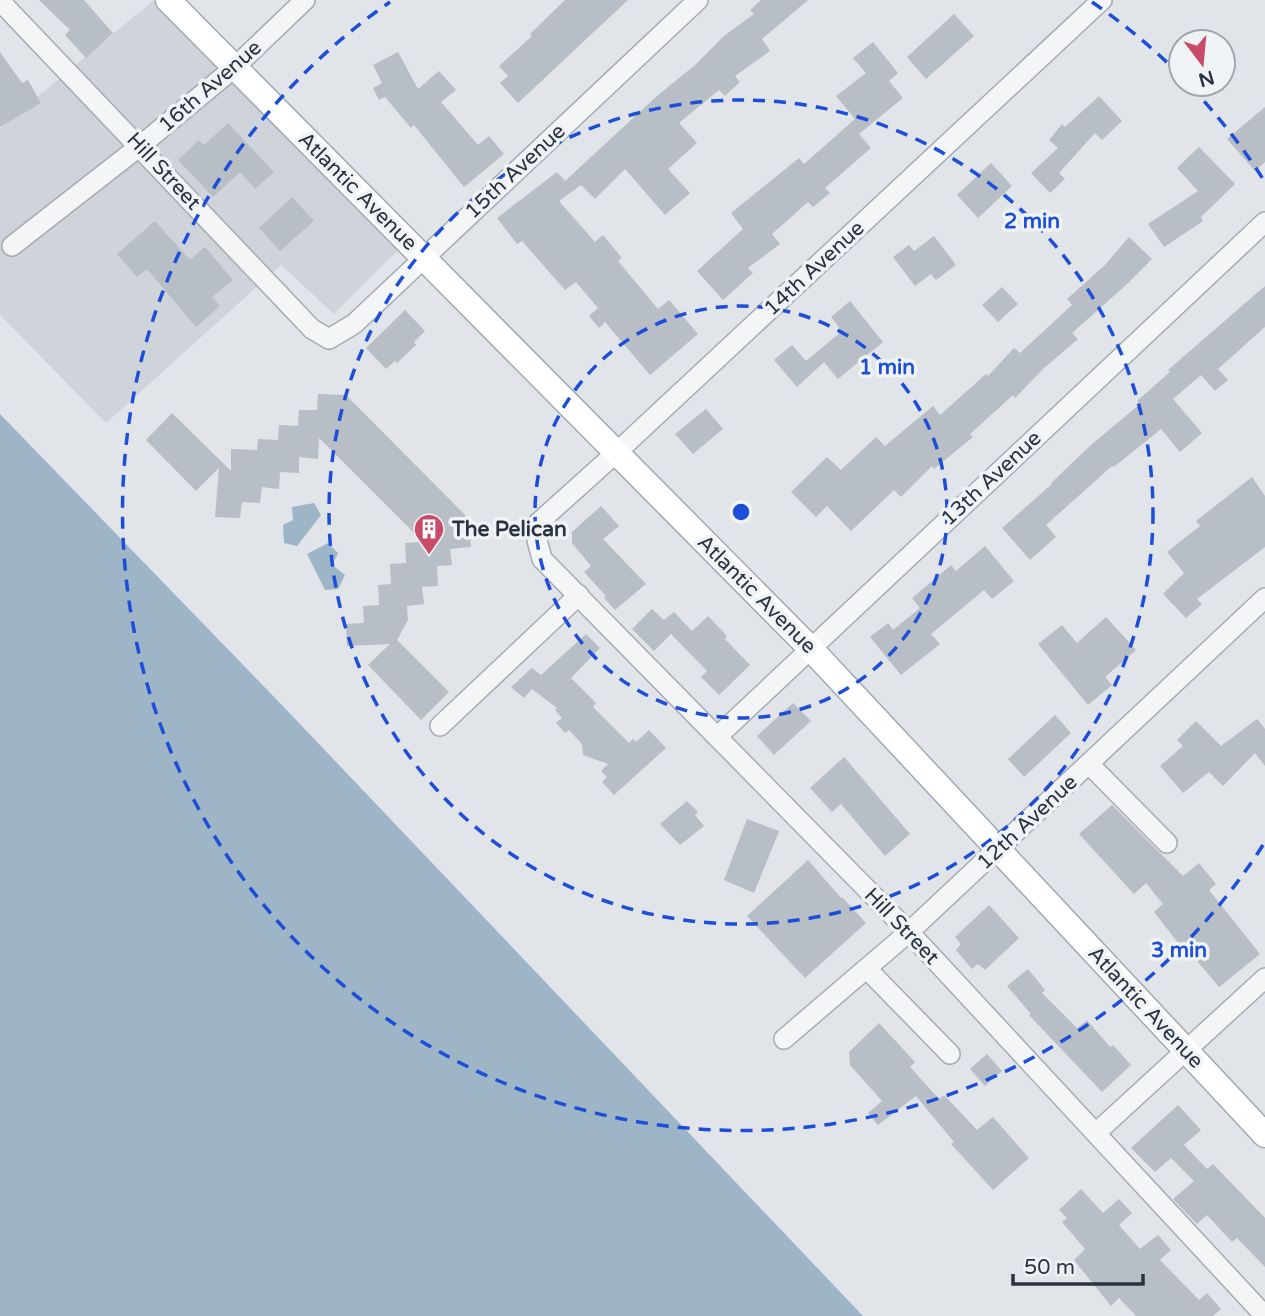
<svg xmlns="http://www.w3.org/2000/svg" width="1265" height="1316" viewBox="0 0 1265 1316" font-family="'Varela Round',sans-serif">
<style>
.built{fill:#cfd4db}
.water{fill:#9db5c7}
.building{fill:#b8bec5}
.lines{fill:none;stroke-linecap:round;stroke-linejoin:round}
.minor-casing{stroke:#a6abb3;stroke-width:22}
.major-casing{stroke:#a0aab4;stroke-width:27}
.minor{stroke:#f3f5f7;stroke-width:19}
.major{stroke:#fff;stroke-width:24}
.ring{fill:none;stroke:#1d4ed8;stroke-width:3.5;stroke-dasharray:12 9}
.labels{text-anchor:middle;stroke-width:7;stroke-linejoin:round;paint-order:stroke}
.street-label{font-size:21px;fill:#2a3340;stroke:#f0f3f6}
.poi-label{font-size:21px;font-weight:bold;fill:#2a3340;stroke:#f0f3f6;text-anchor:start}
.centre{fill:#1d4ed8;stroke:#f0f3f6;stroke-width:3.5}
.ring-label{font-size:21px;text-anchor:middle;font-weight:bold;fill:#1d4ed8;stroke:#f0f3f6;stroke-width:7;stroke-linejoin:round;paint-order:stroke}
</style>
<rect width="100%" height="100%" fill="#e1e4e9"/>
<path class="built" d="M154 0 401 247 334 314 281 265 106 423 0 315V128Z"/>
<g class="water">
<path d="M0 414 279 702 863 1316H0Z"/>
<path d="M314 503 321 515 297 546 284 543 283 525 293 520 292 507Z"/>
<path d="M328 543 338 553 332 565 345 575 338 589 325 590 307 554Z"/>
</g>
<g class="building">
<path d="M39 0H84L113 33 86 58 65 35 70 30Z"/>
<path d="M565 0H628L518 103 500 83 508 76 499 66 532 36 530 34Z"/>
<path d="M761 0H808L762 39 770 51 735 76 740 82 725 96 719 90 679 123 697 143 668 169 690 193 665 215 625 169 595 199 581 185 559 201 595 242 603 235 622 258 618 261 658 309 669 300 698 334 650 375 605 322 599 328 589 316 598 308 576 282 565 290 522 241 517 244 497 218 557 172 565 181 657 96 695 65 724 36 754 14 750 10Z"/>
<path d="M954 14 974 36 926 79 907 57Z"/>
<path d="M873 42 898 73 889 81 903 98 859 134 871 148 825 188 830 193 813 207 808 202 772 234 780 244 748 268 753 273 723 300 697 271 743 229 731 213 799 158 804 164 855 119 836 96 866 73 853 58Z"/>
<path d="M0 52 22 83 28 80 41 103 0 127Z"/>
<path d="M398 52 418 89 439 71 456 90 441 102 478 145 489 136 504 154 464 187 414 125 411 128 385 97 379 100 373 88 382 83 373 65Z"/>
<path d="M1099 96 1122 121 1102 140 1095 133 1059 173 1065 179 1050 193 1031 173 1058 148 1049 140 1062 124 1065 127Z"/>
<path d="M1265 107V162L1255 171 1227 139Z"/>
<path d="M228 123 274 172 255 189 240 172 213 197 178 160 199 140 204 145Z"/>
<path d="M1199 147 1235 184 1201 217 1203 221 1164 247 1148 224 1198 191 1177 168Z"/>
<path d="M991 163 1012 186 978 218 957 195Z"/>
<path d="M292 197 314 221 280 251 259 228Z"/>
<path d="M155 221 190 260 205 247 233 280 212 297 220 306 196 327 147 269 137 277 117 254Z"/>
<path d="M934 236 956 265 936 280 931 274 915 286 893 257 909 245 914 251Z"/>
<path d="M1129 237 1152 259 1126 285 1072 333 1078 339 1043 369 1015 398 1013 395 970 434 973 437 934 469 932 466 901 497 894 490 851 531 827 506 816 517 791 492 827 457 841 470 876 437 885 446 933 406 940 415 986 374 988 376 1014 348 1020 353 1072 305 1067 299 1105 265Z"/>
<path d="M1265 286V327L1218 369 1228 380 1215 391 1201 375 1173 399 1202 433 1180 452 1161 429 1114 467 1112 466 1046 525 1056 537 1030 560 1002 528 1052 484 1051 483 1091 445 1140 404 1137 401 1170 372 1168 370Z"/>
<path d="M1002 287 1018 304 998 322 982 305Z"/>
<path d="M850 301 883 342 838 379 824 362 797 387 774 360 792 345 806 361 842 331 831 317Z"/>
<path d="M405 310 425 331 414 342 416 345 397 363 395 361 386 369 366 348Z"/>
<path d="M318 394 346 395 468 518 471 547 450 549 452 565 437 566 438 586 422 587 424 604 407 606 408 620 397 640 449 692 421 720 368 665 390 644 347 646 346 624 364 623 363 606 379 605 378 585 391 584 390 564 406 563 405 543 423 542 319 438 318 459 299 457V473L280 472 279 489 262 487 260 503 242 502 240 518 215 517 219 468 196 491 146 440 172 413 231 471V449L257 450 258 439 278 440 279 425 298 426 299 410H317Z"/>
<path d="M706 409 723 429 693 454 675 434Z"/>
<path d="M1252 477 1265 496V547L1197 599 1202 604 1186 618 1163 594 1184 573 1167 552 1200 526 1196 521Z"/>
<path d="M601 506 619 526 603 539 646 584 615 610 604 598 606 596 584 572 591 566 572 543V532Z"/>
<path d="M985 546 1014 581 992 599 984 590 931 634 940 644 901 675 870 637 888 623 893 630 920 608 912 598 951 565 956 571Z"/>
<path d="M652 609 664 620 674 612 692 631 708 616 727 636 725 639 750 665 719 695 701 677 707 671 671 634 654 651 632 629Z"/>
<path d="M1106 617 1136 650 1105 677 1112 685 1088 705 1038 644 1062 625 1077 643Z"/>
<path d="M586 634 600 648 571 678 596 703 593 707 629 743 633 739 636 742 649 730 666 748 614 795 602 782 607 777 601 771 608 764 583 755 582 744 569 730 565 733 556 723 562 718 555 710 557 708 532 689 524 698 511 687 532 668 541 675Z"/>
<path d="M793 703 811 721 774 755 757 736Z"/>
<path d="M1055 715 1071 733 1024 777 1008 759Z"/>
<path d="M1257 719 1265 729V766L1255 753 1223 786 1209 772 1183 793 1160 766 1183 746 1177 740 1196 721 1221 746Z"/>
<path d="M844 757 910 834 885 856 841 804 832 812 810 788Z"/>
<path d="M687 801 698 812 695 815 704 826 680 845 660 824Z"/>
<path d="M1112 805 1183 876 1199 863 1216 884 1209 890 1260 954 1219 987 1192 955 1189 957 1154 912 1163 904 1146 883 1134 894 1079 834Z"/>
<path d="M747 819 779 831 754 893 724 880Z"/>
<path d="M808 860 841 898 842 897 866 923 805 978 747 916Z"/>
<path d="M989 905 1019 938 985 970 978 964 972 969 956 950 961 944 955 937Z"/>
<path d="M1028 969 1045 990 1042 993 1077 1028 1087 1020 1110 1047 1113 1045 1131 1065 1102 1092 1029 1015 1031 1014 1007 986Z"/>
<path d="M879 1023 915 1062 910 1067 939 1099 944 1095 977 1130 993 1117 1029 1158 993 1190 951 1144 954 1142 916 1096 878 1125 868 1113 882 1101 850 1065 849 1052Z"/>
<path d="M987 1054 1002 1071 985 1086 970 1069Z"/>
<path d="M1178 1105 1201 1130 1184 1145 1207 1169 1213 1164 1265 1218V1267L1237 1238 1232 1242 1207 1215 1197 1224 1173 1199 1194 1181 1171 1158 1155 1172 1131 1148Z"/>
<path d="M1081 1189 1103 1213 1119 1199 1132 1213 1119 1225 1140 1249 1158 1235 1171 1250 1160 1260 1199 1300 1207 1293 1221 1309 1213 1316H1136L1119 1298 1111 1306 1074 1260 1085 1249 1062 1222 1067 1218 1059 1210Z"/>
</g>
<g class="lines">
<g class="minor-casing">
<g id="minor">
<path d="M1102 0 617 452 538 523 537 540 542 559 909 932 1265 1316"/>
<path d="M0 1 312 329 329 339 354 324 698 0"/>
<path d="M12 246 140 146 235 67 305 0"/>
<path d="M440 726 579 595"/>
<path d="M718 736 1265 222"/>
<path d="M1089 764 1167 843"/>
<path d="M867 969 950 1054"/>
<path d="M784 1039 909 932 1265 598"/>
<path d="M1097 1132 1265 978"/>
</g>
</g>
<g class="major-casing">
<path id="major" d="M168 0 810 648 1265 1135"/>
</g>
<use href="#minor" class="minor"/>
<use href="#major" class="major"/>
</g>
<g class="ring">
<circle cx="741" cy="512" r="206"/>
<circle cx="741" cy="512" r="412"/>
<path d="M1263 845A619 619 0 1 1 390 2M1092 2A619 619 0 0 1 1179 74M1190 86A619 619 0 0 1 1263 179"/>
</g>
<defs>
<g id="building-pin" transform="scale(1.575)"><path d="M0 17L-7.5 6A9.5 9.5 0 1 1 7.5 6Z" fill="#c84c68" stroke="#f0f3f6"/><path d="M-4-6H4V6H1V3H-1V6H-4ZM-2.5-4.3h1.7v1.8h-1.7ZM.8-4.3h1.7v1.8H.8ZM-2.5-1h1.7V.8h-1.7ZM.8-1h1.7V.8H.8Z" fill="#fff"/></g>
</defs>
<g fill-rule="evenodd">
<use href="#building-pin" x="429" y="529"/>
</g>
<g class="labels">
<g class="street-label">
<text transform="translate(210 86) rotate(-41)" y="7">16th Avenue</text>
<text transform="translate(164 171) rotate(47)" y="7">Hill Street</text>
<text transform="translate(515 171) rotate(-43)" y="7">15th Avenue</text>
<text transform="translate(358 191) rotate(45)" y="7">Atlantic Avenue</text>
<text transform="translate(814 268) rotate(-43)" y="7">14th Avenue</text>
<text transform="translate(991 478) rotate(-43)" y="7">13th Avenue</text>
<text transform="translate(757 594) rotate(45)" y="7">Atlantic Avenue</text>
<text transform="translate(1027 822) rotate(-43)" y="7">12th Avenue</text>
<text transform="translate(902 926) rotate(46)" y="7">Hill Street</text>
<text transform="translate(1146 1007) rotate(47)" y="7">Atlantic Avenue</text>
</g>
<g class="poi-label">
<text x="452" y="536">The Pelican</text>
</g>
</g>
<circle cx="741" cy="512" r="10" class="centre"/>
<g class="ring-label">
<text x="1032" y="228">2 min</text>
<text x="887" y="374">1 min</text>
<text x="1179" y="957">3 min</text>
</g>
<g transform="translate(1202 63) rotate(164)"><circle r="33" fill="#f0f3f6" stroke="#a1a6ad" stroke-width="2"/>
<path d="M0-5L12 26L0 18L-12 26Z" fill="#c84c68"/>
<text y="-10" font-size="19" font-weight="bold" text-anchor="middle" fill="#2a3340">N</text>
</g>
<path d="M1013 1274v10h130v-10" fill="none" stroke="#2a3340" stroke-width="3.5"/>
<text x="1024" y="1274" font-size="21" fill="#2a3340" stroke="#f0f3f6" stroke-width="5" paint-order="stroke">50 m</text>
</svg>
